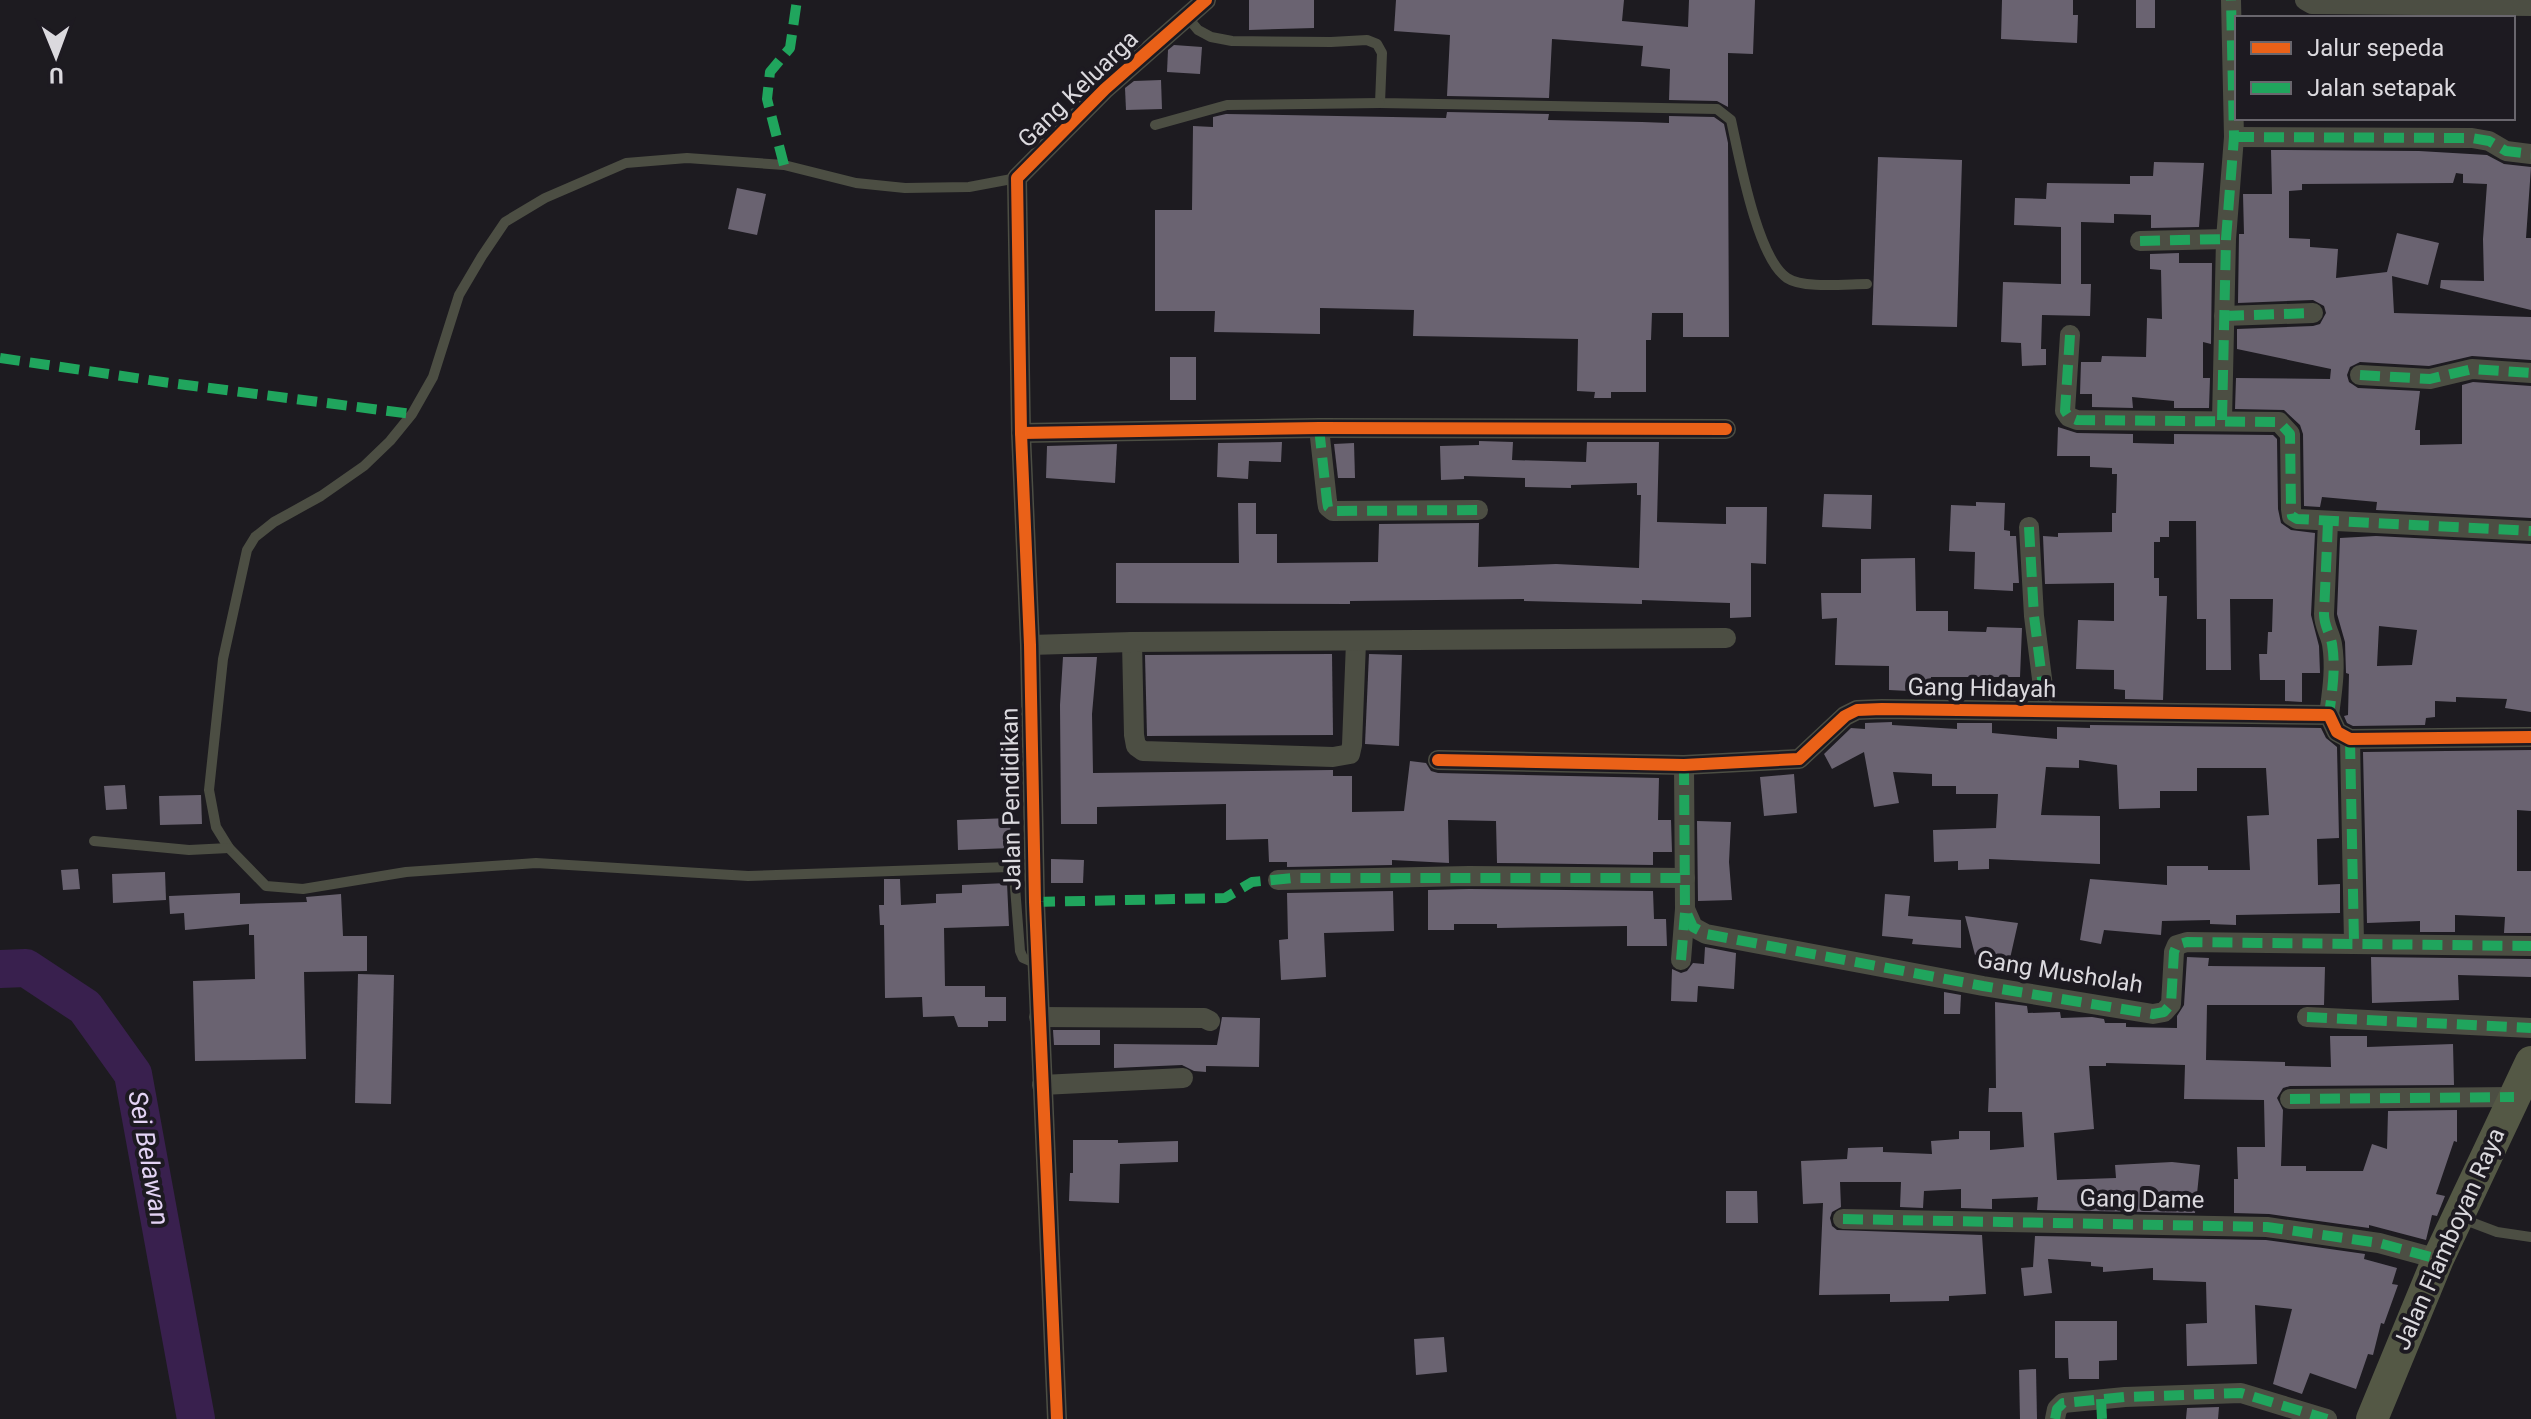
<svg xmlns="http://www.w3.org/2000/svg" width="2531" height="1419" viewBox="0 0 2531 1419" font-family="Roboto,sans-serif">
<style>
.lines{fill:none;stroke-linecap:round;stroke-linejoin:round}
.river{stroke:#39204e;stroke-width:38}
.building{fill:#6a6371;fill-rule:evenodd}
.service{stroke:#4c4e43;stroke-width:10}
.minor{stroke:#4c4e43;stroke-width:20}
.primary{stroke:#545845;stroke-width:32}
.quiet{stroke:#20a55d;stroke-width:10;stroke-dasharray:20 10;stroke-linecap:butt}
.cycleway-casing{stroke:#1d1a21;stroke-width:17}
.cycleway{stroke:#ea6118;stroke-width:12}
.labels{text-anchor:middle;stroke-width:8;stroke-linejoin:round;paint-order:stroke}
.street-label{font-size:24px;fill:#dbd9de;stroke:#1d1a21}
.water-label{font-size:26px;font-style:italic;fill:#e3d3f4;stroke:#1d1a21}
</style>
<rect width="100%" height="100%" fill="#1d1b20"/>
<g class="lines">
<path class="river" d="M0 969 26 968 85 1007 133 1074 196 1419"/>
</g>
<g class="building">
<path d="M1249 0H1314V28L1249 30Z"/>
<path d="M1396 0H1624L1622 21 1688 27 1689 0H1755L1753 54 1728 53V107L1717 101 1669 100 1670 69 1641 66 1643 46 1552 39 1549 98 1447 96 1450 35 1394 31Z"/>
<path d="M2002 0H2073V15H2078L2077 43 2001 39Z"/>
<rect x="2136" y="0" width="19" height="28"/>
<path d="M1174 45 1202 47 1200 74 1167 72 1168 50Z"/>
<path d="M1161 80 1162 109 1126 110 1125 88 1134 81Z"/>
<path d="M1447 112 1549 114 1548 120 1642 122 1669 123V116L1714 117 1724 124 1728 143 1729 337H1683V313H1652L1651 340H1646V392H1611V398H1594L1595 392 1577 391 1578 339 1413 336 1414 310 1320 308V334L1214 332 1215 311H1155V210H1192L1193 126 1213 127V117L1226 114 1446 118Z"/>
<path d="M2271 150 2419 151 2487 155 2504 164 2531 167 2526 238H2531V310L2440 288 2441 280 2484 281 2483 239 2487 184 2463 183V174L2456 173 2453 183 2302 184V190L2289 191V238L2310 239V247L2338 249 2336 278 2387 272 2397 233 2439 243 2428 285 2392 276 2394 313 2531 317V360L2472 356 2429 366 2360 362 2350 367 2347 375 2349 382 2358 388 2420 391 2415 430H2420V445L2462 444V385L2473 382 2531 386V518L2376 510 2377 502 2322 497 2320 507 2304 506 2303 434 2300 425 2284 410 2235 409 2236 378 2330 379 2331 369 2237 349V329L2313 326 2320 324 2326 313 2324 306 2313 300 2238 303 2239 234H2244L2243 194H2272Z"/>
<path d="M1878 157 1962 160 1957 327 1872 325Z"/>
<path d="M2154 162 2204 163 2199 227 2151 228V215L2114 214V223L2081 222V284H2091L2090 316 2042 315 2041 349H2046V365L2022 366 2021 343 2001 342 2003 282 2061 284V227L2014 225 2015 198 2046 199 2047 183 2130 184V176H2153Z"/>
<path d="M737 188 766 194 757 235 728 229Z"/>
<path d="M2179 253V263H2212L2211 344 2203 342V378H2210L2209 408H2174V401L2132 397 2133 408 2092 407V394H2080L2081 362H2101L2102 356 2146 357 2147 318 2162 319 2161 270 2150 269V254Z"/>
<rect x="1170" y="357" width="26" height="43"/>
<path d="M2058 427 2077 433 2133 434V443L2174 444V434L2273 435 2277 439 2278 509 2281 523 2291 530 2315 533 2311 615 2319 646 2320 673H2302V702L2285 701V680H2260L2259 654H2267L2268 632H2272L2273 599H2230L2231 670H2206V619H2197L2196 521H2169V537H2160V542H2154V578H2159V596H2167L2163 700 2125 699V690L2114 689V670L2076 669 2078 620 2114 621V583L2045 584 2043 536 2058 537V533L2112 532V513H2116L2117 474H2112V468L2090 467V456H2057Z"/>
<path d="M1479 441 1513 442 1512 460 1586 462 1587 442H1659L1657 522 1726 524V507H1767L1766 564 1751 563V617L1730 618V603L1642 600V604L1524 601V599L1350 601V604L1116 603V563H1239L1238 503H1256V534H1277V563L1378 562 1379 524 1479 523 1478 567 1556 564 1639 568 1641 495H1637V483L1571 485V488L1525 487V478L1464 476V479L1441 480 1440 446 1479 445Z"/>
<path d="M1282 442 1281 462 1249 461 1248 479 1217 477 1218 443Z"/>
<path d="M1354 443 1355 478H1338L1334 444Z"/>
<path d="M1117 444 1115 483 1046 478 1047 446Z"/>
<path d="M1824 494 1872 495 1871 529 1822 527Z"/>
<path d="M1976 502 2005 503 2004 530 2010 531V536H2016L2019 583H2013V591L1974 589 1975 552 1949 551 1951 505 1976 506Z"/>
<path d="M2376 536 2531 544V712L2505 708 2507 699 2456 697V702L2435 701V717L2426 718 2425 725 2353 726 2347 723 2344 716 2348 715 2349 674 2346 673 2345 642 2337 614 2340 538ZM2379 626 2417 630 2412 665 2377 666Z"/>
<path d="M1915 558 1916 611H1948V631L1986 632 1987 627 2022 628 2020 677H1931L1930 692 1889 690V666L1835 665 1837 618 1822 619 1821 593H1861V559Z"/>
<path d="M1332 654 1333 735 1147 736 1145 655Z"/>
<path d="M1369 654 1402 655 1399 746 1365 744Z"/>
<path d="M1063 657H1097L1092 714 1093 773 1333 770V776H1352V812L1404 811 1410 761 1426 763 1431 771 1438 773 1659 778 1658 820H1671L1672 852H1653V865L1497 863 1496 821 1448 820 1449 863 1392 860V865L1287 867V862H1269L1268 839 1226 840V804L1097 807V824H1061L1060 705Z"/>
<path d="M1892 722V725L1957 729V723H1992V733L2057 739V727L2090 728V725L2321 728 2326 738 2337 747 2339 838 2317 839 2318 885 2340 884V913L2236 915V925L2210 924V920L2162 921 2161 935 2104 930 2101 944 2080 940 2090 879 2167 885V866H2208V870H2250L2247 816 2269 815 2266 768H2197V791H2160V808L2119 809 2117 765 2079 760V768L2046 767 2041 815 2100 816V864L1989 859V869L1958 870V861L1934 862 1933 830 1996 828 1998 794H1956V786H1932V774L1893 772 1899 803 1874 807 1864 752 1832 769 1824 754 1851 728 1865 729V723Z"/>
<path d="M2531 750V811L2517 810V871H2531V933H2504L2505 917 2455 915V932H2420V921L2367 923 2363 752Z"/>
<path d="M1794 774 1797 813 1764 816 1760 777Z"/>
<path d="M125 785 127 809 106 810 104 786Z"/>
<path d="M201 795 202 824 160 825 159 796Z"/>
<path d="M1010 818 1011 848 958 850 957 820Z"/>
<path d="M1697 821 1731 822 1729 862 1732 900 1698 901Z"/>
<path d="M1051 859 1084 860 1083 883H1051Z"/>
<path d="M78 869 80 889 63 890 61 870Z"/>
<path d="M165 872 166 900 113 903 112 874Z"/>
<path d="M884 879H900L901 905 936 903V894L962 893V885L1007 883 1009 926 944 928 945 986H985V997H1006V1021H988V1027H958L954 1016 923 1017 922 997 885 998 884 925H880L879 905H884Z"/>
<path d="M1469 889 1653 891 1654 919H1666L1667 946H1627V926L1497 928V924H1454V930H1428V890Z"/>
<path d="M1393 891 1394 931 1324 933 1326 977 1281 980 1279 940 1288 939 1287 893Z"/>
<path d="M240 893V904L307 902 306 897 341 894 343 936H367V971L304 972 306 1059 195 1061 193 981 255 979 254 935H249V924L185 930 184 913 170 914 169 896Z"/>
<path d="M1885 894 1910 896 1908 916 1961 920V948L1912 944 1913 939 1882 936Z"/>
<path d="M1965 916 2018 923 2009 963 1988 959V956L1975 955Z"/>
<path d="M1705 947 1736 953 1734 989 1698 986 1697 1002 1671 1001 1672 969 1681 973 1687 971 1693 963 1704 964Z"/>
<path d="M2187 957 2209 958 2208 966 2325 967 2324 1005H2207L2206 1060 2285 1062V1066L2331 1067 2330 1036H2367V1047L2453 1044 2454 1085 2290 1086 2283 1088 2277 1098 2283 1110 2281 1166H2306V1171H2363L2372 1144 2387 1149 2388 1111 2457 1110V1142L2454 1141 2436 1194 2445 1196 2437 1216 2432 1215 2426 1240 2369 1225V1228L2269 1214 2234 1213V1179H2238L2237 1147H2265L2264 1100 2184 1099 2185 1065 2106 1063V1066H2089L2094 1129 2054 1133 2057 1180 2116 1178 2115 1165 2172 1162 2200 1165 2195 1213 2037 1210 2038 1197 1992 1199V1209L1961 1208V1189L1924 1191 1923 1208 1900 1207 1901 1182H1840L1841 1207 1832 1212 1830 1218 1832 1226 1837 1230 1982 1235 1986 1294 1949 1296V1301L1890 1302V1294L1819 1295 1823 1203 1803 1204 1801 1161 1847 1159 1848 1148 1883 1147V1152L1932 1154 1931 1141 1959 1139V1131H1990V1150L2024 1147 2022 1112H1988L1989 1088H1996L1995 1002 2027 1006 2028 1013 2060 1012 2061 1018 2092 1017 2104 1019 2105 1023H2126V1027L2177 1028V1016L2184 1005Z"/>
<path d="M2371 957 2531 959V977L2458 975 2459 1000 2372 1003Z"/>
<path d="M358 974 394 975 391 1104 355 1103Z"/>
<path d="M1944 992 1961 995 1960 1014H1944Z"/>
<path d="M1222 1017 1260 1018 1259 1067 1206 1066V1072L1194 1071 1182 1065 1114 1068V1044L1217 1045Z"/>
<path d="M1053 1030H1100V1045H1054Z"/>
<path d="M1073 1140H1118V1143L1178 1141V1162L1120 1164 1119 1203 1069 1201 1070 1173H1073Z"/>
<path d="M1726 1191H1757L1758 1223H1726Z"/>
<path d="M2035 1236 2266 1240 2365 1254 2364 1259 2397 1268 2392 1284 2398 1285 2384 1324 2381 1323 2373 1355 2368 1354 2356 1389 2310 1373 2302 1394 2273 1384 2292 1309 2255 1305 2257 1364 2187 1366 2186 1324 2207 1323 2206 1282 2153 1280V1268L2103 1272V1267L2091 1266V1262L2048 1259 2052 1293 2024 1296 2021 1268 2033 1267Z"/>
<path d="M2055 1321H2117V1360L2099 1361V1379H2069L2068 1358H2055Z"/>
<path d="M1444 1337 1447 1372 1416 1375 1414 1339Z"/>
<path d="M2036 1369 2037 1419H2020L2019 1370Z"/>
<path d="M2219 1407 2218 1419H2186L2187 1408Z"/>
</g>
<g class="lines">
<g class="service">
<path d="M1188 18 1198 30 1211 37 1232 41 1331 42 1367 40 1377 44 1382 53 1380 103 1717 109 1731 120C1739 156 1757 258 1787 278 1803 289 1847 284 1867 284"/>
<path d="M1155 125 1227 105 1380 103"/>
<path d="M1017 178 969 187 905 188 856 183 784 165 687 158 626 163 545 198 505 222 482 256 459 295 433 377 412 414 390 441 364 466 321 496 274 522 255 537 247 550 223 659 209 790 216 827 229 848 266 886 303 889 406 872 536 863 748 876 1009 867 1014 874 1020 951 1023 958 1037 964"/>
<path d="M94 841 189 850 229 848"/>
<path d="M2460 1218 2497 1232 2531 1237"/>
</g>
<g class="minor">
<path d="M2305 0 2312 4 2531 6"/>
<path d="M2234 137 2472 138 2489 141 2506 151 2531 154"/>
<path d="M2140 241 2226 239"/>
<path d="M2224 316 2313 313"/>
<path d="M2070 335 2065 411 2069 417 2077 420 2279 422 2290 434 2291 509 2292 516 2297 519 2531 531"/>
<path d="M2360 375 2430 379 2472 369 2531 373"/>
<path d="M2222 420 2226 239 2234 137 2231 0"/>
<path d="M1319 428 1327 501 1328 507 1333 511 1478 510"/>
<path d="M1021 433 1319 428 1726 429"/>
<path d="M2328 522 2324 614C2324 626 2330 633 2332 644 2336 668 2332 692 2329 715"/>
<path d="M2029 527 2034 616 2046 710"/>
<path d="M1132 642 1134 735 1136 746 1143 751 1333 757 1350 754 1352 745 1356 642"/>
<path d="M1030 645 1132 642 1726 638"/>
<path d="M2350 739 2354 943"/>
<path d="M1438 760 1684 765 1799 759 1845 716 1857 710 1882 709 2329 715 2337 732 2350 739 2531 737"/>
<path d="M1684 765 1685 909 1693 927 1706 934 1983 986 2153 1014 2164 1012 2171 1004 2174 952 2177 945 2187 942 2531 946"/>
<path d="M1278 880 1469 876 1685 878"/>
<path d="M1681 960 1685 909"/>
<path d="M1039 1017 1204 1018 1210 1021"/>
<path d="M2307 1017 2531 1028"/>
<path d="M1042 1085 1183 1078"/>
<path d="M2290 1099 2514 1097"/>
<path d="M1843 1219 2267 1227 2379 1243 2438 1259"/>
<path d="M1057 1419 1035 902 1030 645 1021 433 1017 178 1105 89 1206 0"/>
<path d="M2055 1419 2057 1409 2063 1403 2125 1397 2241 1393 2327 1419"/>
</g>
<path class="primary" d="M2372 1419 2438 1259 2531 1062"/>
<g class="quiet">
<path d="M2234 137 2472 138 2489 141 2506 151 2531 154"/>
<path d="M784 165 767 99 770 72 790 48 797 0"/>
<path d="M2140 241 2226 239"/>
<path d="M2224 316 2313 313"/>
<path d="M2070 335 2065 411 2069 417 2077 420 2279 422 2290 434 2291 509 2292 516 2297 519 2531 531"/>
<path d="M0 358 163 382 412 414"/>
<path d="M2360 375 2430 379 2472 369 2531 373"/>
<path d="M2222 420 2226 239 2234 137 2231 0"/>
<path d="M1319 428 1327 501 1328 507 1333 511 1478 510"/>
<path d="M2328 522 2324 614C2324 626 2330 633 2332 644 2336 668 2332 692 2329 715"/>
<path d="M2029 527 2034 616 2046 710"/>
<path d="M2350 739 2354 943"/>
<path d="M1684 765 1685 909 1693 927 1706 934 1983 986 2153 1014 2164 1012 2171 1004 2174 952 2177 945 2187 942 2531 946"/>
<path d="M1035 902 1225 898 1252 882 1292 878H1685"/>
<path d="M1681 960 1685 913"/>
<path d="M2307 1017 2531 1028"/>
<path d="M2290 1099 2514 1097"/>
<path d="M1843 1219 2267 1227 2379 1243 2438 1259"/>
<path d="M2101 1399 2102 1419"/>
<path d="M2055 1419 2057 1409 2063 1403 2125 1397 2241 1393 2327 1419"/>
</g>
<g class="cycleway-casing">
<g id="cycleway">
<path d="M1021 433 1319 428 1726 429"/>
<path d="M1438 760 1684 765 1799 759 1845 716 1857 710 1882 709 2329 715 2337 732 2350 739 2531 737"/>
<path d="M1057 1419 1035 902 1030 645 1021 433 1017 178 1105 89 1206 0"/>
</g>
</g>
<use href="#cycleway" class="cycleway"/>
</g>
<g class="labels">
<g class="street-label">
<text transform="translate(1078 89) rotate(-44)" y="8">Gang Keluarga</text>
<text transform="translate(1982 688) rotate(1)" y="8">Gang Hidayah</text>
<text transform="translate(1011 799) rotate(-91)" y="8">Jalan Pendidikan</text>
<text transform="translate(2060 972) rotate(9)" y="8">Gang Musholah</text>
<text transform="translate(2142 1199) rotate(1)" y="8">Gang Dame</text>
<text transform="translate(2449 1239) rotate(-66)" y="8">Jalan Flamboyan Raya</text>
</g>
<g class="water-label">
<text transform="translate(149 1158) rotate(80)" y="9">Sei Belawan</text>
</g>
</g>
<rect x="2235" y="16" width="280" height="104" fill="#1d1a21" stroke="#69666d" stroke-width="2"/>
<rect x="2251" y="42" width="40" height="12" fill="#ea6118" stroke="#69666d" stroke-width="2"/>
<text x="2307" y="56" font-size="24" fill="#dbd9de">Jalur sepeda</text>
<rect x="2251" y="82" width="40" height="12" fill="#20a55d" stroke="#69666d" stroke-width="2"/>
<text x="2307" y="96" font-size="24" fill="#dbd9de">Jalan setapak</text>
<g transform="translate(56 56) rotate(179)" stroke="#1d1a21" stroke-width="6" paint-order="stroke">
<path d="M0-6L14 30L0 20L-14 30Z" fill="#dbd9de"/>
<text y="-12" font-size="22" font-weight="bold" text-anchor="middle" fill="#dbd9de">U</text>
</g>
</svg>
